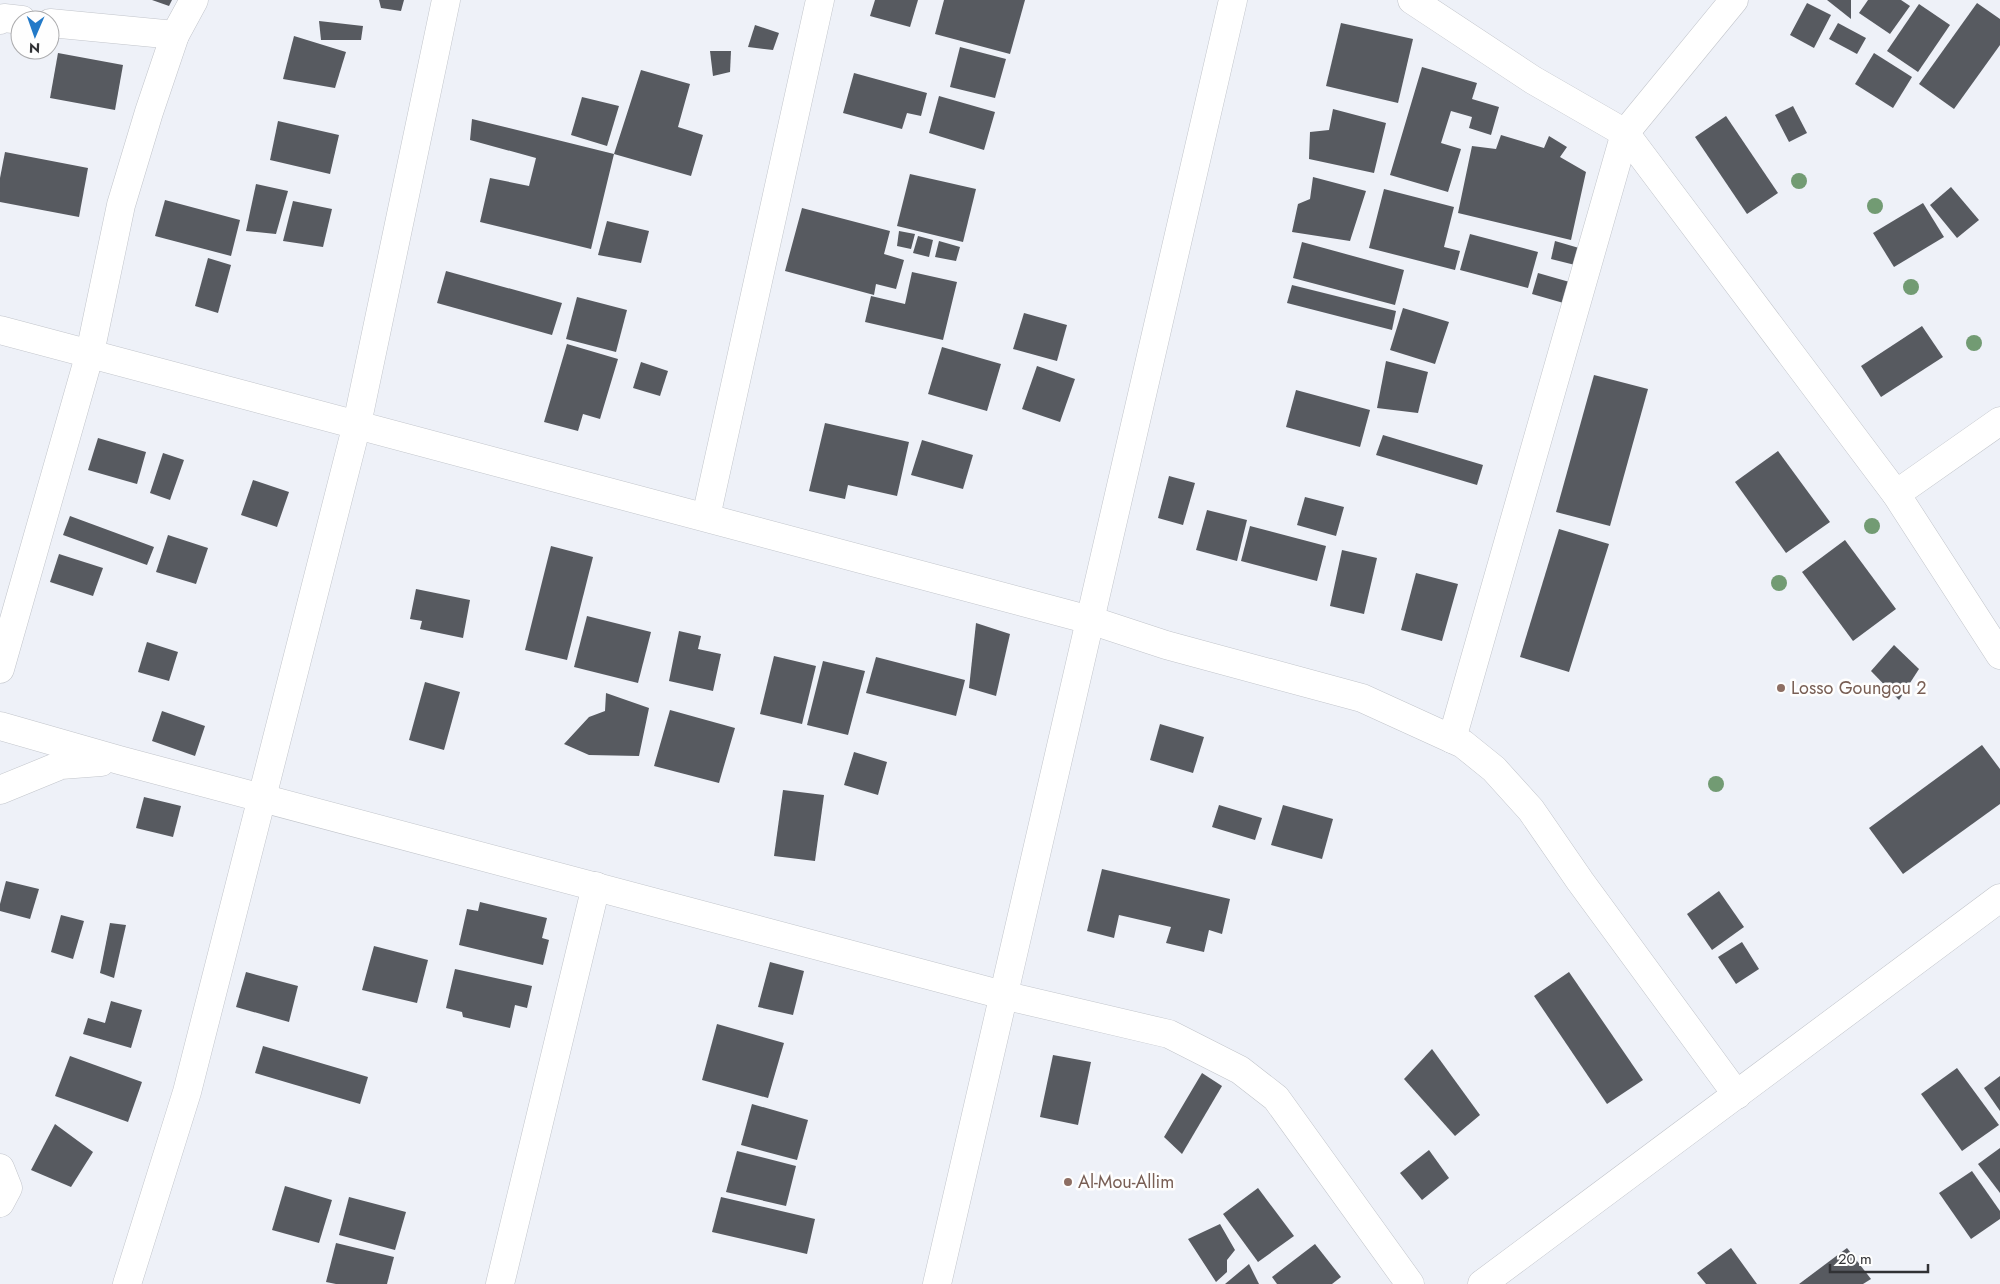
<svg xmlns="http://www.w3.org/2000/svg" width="2000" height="1284" viewBox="0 0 2000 1284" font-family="Jost,sans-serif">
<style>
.building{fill:#575a60}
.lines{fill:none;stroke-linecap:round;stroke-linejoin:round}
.minor-casing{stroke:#c2c5cb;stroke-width:29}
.minor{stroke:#fff;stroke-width:28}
.tree{fill:#729b73}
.education-dot{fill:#8d6e63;stroke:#fefefe;stroke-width:2}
.labels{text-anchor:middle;stroke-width:5;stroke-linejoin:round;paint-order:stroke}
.education-label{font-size:18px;fill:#785e54;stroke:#fefefe;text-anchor:start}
</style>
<rect width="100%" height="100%" fill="#eef1f8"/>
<g class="building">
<path d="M152 0H172L169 6Z"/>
<path d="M379 0H404L401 11 381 8Z"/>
<path d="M875 0H918L910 27 870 16Z"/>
<path d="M944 0H1025L1010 54 935 34Z"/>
<path d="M1827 0H1851V19Z"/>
<path d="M1868 0H1901L1910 6 1890 34 1859 13Z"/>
<path d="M1807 3 1831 15 1814 48 1790 35Z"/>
<path d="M1977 3 2000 19V45L1954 109 1919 84Z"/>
<path d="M1919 4 1950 25 1918 72 1887 51Z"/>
<path d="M319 21 363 26 361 40H321Z"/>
<path d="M1341 23 1413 39 1398 103 1326 86Z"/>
<path d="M1838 23 1866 38 1857 54 1829 39Z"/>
<path d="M755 25 779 33 773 50 748 47Z"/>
<path d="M294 36 346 52 335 88 283 79Z"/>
<path d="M960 47 1006 59 995 98 950 87Z"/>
<path d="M710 51H731L730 72 713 76Z"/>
<path d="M58 53 123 65 115 110 50 98Z"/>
<path d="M1874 53 1912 77 1893 108 1855 84Z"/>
<path d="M1422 67 1477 83 1472 99 1499 107 1491 135 1469 128 1472 117 1451 111 1441 143 1461 149 1448 192 1390 175Z"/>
<path d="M641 70 690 84 678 127 703 135 691 176 614 154Z"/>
<path d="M854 73 927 93 921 116 907 113 902 129 843 113Z"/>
<path d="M939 96 995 112 984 150 929 133Z"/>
<path d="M582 97 619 106 607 146 571 135Z"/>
<path d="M1793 106 1807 133 1789 142 1775 115Z"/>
<path d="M1333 109 1386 123 1374 173 1309 159 1310 132 1329 130Z"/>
<path d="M1726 116 1778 193 1747 214 1695 137Z"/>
<path d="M472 119 614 154 591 249 480 222 490 178 529 186 536 158 470 140Z"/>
<path d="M278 121 339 135 330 174 270 160Z"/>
<path d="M1501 135 1544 148 1549 136 1567 147 1560 157 1586 172 1571 240 1458 213 1472 146 1496 149Z"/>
<path d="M5 152 88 168 79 217 0 202V178Z"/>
<path d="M910 174 976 189 963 242 897 226Z"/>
<path d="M1313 177 1366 191 1350 241 1292 232 1298 204 1310 199Z"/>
<path d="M256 184 288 191 276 234 246 231Z"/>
<path d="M1951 187 1979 220 1957 238 1930 205Z"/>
<path d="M1384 189 1454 207 1444 247 1460 251 1455 270 1369 248Z"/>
<path d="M165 200 240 220 231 256 155 236Z"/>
<path d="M293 201 332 209 323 247 283 241Z"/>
<path d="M1923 203 1944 237 1894 267 1873 233Z"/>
<path d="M802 208 890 231 884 254 904 260 896 289 876 284 874 295 785 271Z"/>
<path d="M607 221 649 231 641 263 598 255Z"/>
<path d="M899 231 915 234 911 249 897 246Z"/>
<path d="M1470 234 1538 252 1528 288 1460 270Z"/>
<path d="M918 236 933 240 929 257 913 253Z"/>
<path d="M939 241 960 247 956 261 935 257Z"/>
<path d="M1555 241 1579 248 1575 265 1551 259Z"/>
<path d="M1302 242 1404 270 1395 305 1293 278Z"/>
<path d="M208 258 231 265 218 313 195 306Z"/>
<path d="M446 271 562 303 552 335 437 303Z"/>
<path d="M912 272 957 282 943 340 865 322 871 296 905 304Z"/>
<path d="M1538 273 1573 283 1567 304 1532 294Z"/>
<path d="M1292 285 1396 311 1392 330 1287 303Z"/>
<path d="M577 297 627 310 616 352 566 339Z"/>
<path d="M1403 308 1449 322 1435 364 1390 350Z"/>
<path d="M1024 313 1067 325 1057 361 1013 349Z"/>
<path d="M1922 326 1943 357 1881 397 1861 366Z"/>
<path d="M567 344 618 359 600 419 583 414 578 431 544 422Z"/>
<path d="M942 347 1001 364 987 411 928 394Z"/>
<path d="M1386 361 1428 372 1418 413 1377 408Z"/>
<path d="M641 362 668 371 660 396 633 388Z"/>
<path d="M1037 366 1075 379 1060 422 1022 409Z"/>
<path d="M1594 375 1648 389 1610 526 1556 512Z"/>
<path d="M1296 390 1370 410 1360 447 1286 427Z"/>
<path d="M825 423 909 442 897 496 848 485 845 499 809 491Z"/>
<path d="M1383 435 1483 465 1477 485 1376 455Z"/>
<path d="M98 438 146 452 137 484 88 470Z"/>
<path d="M922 440 973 455 963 489 911 475Z"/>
<path d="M1778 451 1830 522 1786 553 1735 482Z"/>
<path d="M163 453 184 460 170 500 150 493Z"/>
<path d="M1169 476 1195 483 1183 525 1158 518Z"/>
<path d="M253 480 289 492 277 527 241 515Z"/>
<path d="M1305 497 1344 507 1336 536 1297 525Z"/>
<path d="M1207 510 1247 520 1237 561 1196 550Z"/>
<path d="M70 516 154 547 147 565 63 535Z"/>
<path d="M1250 526 1326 546 1317 581 1241 561Z"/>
<path d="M1559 529 1609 544 1569 672 1520 657Z"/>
<path d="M168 535 208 548 196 584 156 572Z"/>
<path d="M1845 540 1896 609 1853 641 1802 572Z"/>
<path d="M551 546 593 557 567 660 525 650Z"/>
<path d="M1342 550 1377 558 1364 614 1330 606Z"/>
<path d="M59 554 103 568 93 596 50 582Z"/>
<path d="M1416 573 1458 584 1442 641 1401 630Z"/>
<path d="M416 589 470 600 463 638 420 629 422 621 410 619Z"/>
<path d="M587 616 651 632 638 683 574 667Z"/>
<path d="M976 623 1010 634 996 696 969 688Z"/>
<path d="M679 631 701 636 698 649 721 654 713 691 669 681Z"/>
<path d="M147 642 178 652 169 681 138 672Z"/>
<path d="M1894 645 1919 669 1899 700 1871 671Z"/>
<path d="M774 656 816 666 802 724 760 714Z"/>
<path d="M876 657 965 680 956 716 866 693Z"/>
<path d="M823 661 865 671 848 735 807 725Z"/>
<path d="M425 682 460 692 444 750 409 740Z"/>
<path d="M606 693 649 708 639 756 589 755 564 744 589 717 605 711Z"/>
<path d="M670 710 735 728 719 783 654 766Z"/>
<path d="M162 711 205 726 195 756 152 741Z"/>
<path d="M1160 724 1204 737 1193 773 1150 760Z"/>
<path d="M1982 745 2000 769V804L1903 874 1869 828Z"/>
<path d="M854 752 887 762 878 795 844 785Z"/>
<path d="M783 790 824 795 815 861 774 856Z"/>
<path d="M144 797 181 806 173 837 136 828Z"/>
<path d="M1219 805 1262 818 1255 840 1212 827Z"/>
<path d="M1283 805 1333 819 1322 859 1271 845Z"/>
<path d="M1102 869 1230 899 1222 934 1209 930 1204 952 1166 943 1171 927 1119 915 1114 938 1087 931Z"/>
<path d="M6 881 39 889 30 919 0 911V904Z"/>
<path d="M1719 891 1744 927 1712 950 1687 914Z"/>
<path d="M480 902 547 918 542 938 549 940 543 965 459 945 467 909 478 911Z"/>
<path d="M61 915 84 921 73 959 51 952Z"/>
<path d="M110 923 126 925 114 978 100 973Z"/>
<path d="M1742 942 1759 969 1736 984 1718 957Z"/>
<path d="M374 946 428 960 417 1003 362 990Z"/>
<path d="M770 962 804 971 793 1015 758 1007Z"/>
<path d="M455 969 532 986 527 1008 515 1005 510 1028 463 1017 462 1012 446 1008Z"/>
<path d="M246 972 298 986 289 1022 236 1007Z"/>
<path d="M1569 972 1643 1080 1607 1104 1534 996Z"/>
<path d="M111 1001 142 1010 131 1048 83 1034 88 1018 105 1023Z"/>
<path d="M717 1024 784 1043 768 1098 702 1080Z"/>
<path d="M263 1046 368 1077 360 1104 255 1073Z"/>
<path d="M1432 1049 1480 1115 1455 1136 1404 1079Z"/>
<path d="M1053 1055 1091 1062 1078 1125 1040 1117Z"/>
<path d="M70 1056 142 1082 128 1122 55 1096Z"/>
<path d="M1957 1068 1999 1125 1962 1151 1921 1094Z"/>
<path d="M1202 1073 1222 1086 1182 1154 1164 1137Z"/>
<path d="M2000 1076V1111L1984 1088Z"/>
<path d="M752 1104 808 1120 797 1160 741 1145Z"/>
<path d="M55 1124 93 1152 71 1187 31 1170Z"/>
<path d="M2000 1148V1193L1978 1164Z"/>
<path d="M1429 1150 1449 1178 1422 1200 1400 1173Z"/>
<path d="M737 1151 796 1166 786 1206 726 1192Z"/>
<path d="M1972 1171 2000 1211V1219L1971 1239 1939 1193Z"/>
<path d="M285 1186 332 1200 319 1243 272 1230Z"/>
<path d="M1258 1188 1294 1236 1258 1262 1223 1214Z"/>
<path d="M349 1197 406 1212 395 1250 339 1235Z"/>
<path d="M721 1197 815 1219 807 1254 712 1232Z"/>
<path d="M1220 1224 1235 1250 1227 1260V1272L1216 1282 1188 1239Z"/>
<path d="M336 1243 394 1257 387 1284H336L326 1282Z"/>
<path d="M1315 1244 1341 1277 1332 1284H1277L1272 1277Z"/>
<path d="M1731 1248 1757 1284H1706L1697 1273Z"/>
<path d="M1847 1248 1871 1279 1863 1284H1799Z"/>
<path d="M1249 1264 1259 1284H1225Z"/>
</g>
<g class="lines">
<g class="minor-casing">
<g id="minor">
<path d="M1412 0 1533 80 1625 133 1896 494 2000 655"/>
<path d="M0 20 4 18 22 20"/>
<path d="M50 23 175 35"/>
<path d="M0 330 1090 620 1166 645 1362 698 1463 744 1494 769 1531 810 1580 881 1737 1095"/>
<path d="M1896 494 2000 421"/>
<path d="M706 517 820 0"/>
<path d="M0 669 90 353 121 205 149 112 175 35 194 0"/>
<path d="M0 726 119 760 1003 995 1169 1034 1240 1070 1276 1098 1410 1284"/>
<path d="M1452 739 1625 133 1734 0"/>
<path d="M0 790 61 765 101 762"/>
<path d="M0 1168 8 1188 0 1203"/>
<path d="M127 1284 187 1092 357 424 446 0"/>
<path d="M500 1284 596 886"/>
<path d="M937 1284 1233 0"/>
<path d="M1482 1284 2000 898"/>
</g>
</g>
<use href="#minor" class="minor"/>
</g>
<g class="tree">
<circle cx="1799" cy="181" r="8"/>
<circle cx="1875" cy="206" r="8"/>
<circle cx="1911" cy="287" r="8"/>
<circle cx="1974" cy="343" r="8"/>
<circle cx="1872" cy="526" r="8"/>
<circle cx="1779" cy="583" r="8"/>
<circle cx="1716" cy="784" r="8"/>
</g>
<g class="education-dot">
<circle cx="1781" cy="688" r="5"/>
<circle cx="1068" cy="1182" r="5"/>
</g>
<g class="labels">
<g class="education-label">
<text x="1791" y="694">Losso Goungou 2</text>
<text x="1078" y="1188">Al-Mou-Allim</text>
</g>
</g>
<g transform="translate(35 35) rotate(182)"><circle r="24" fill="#fefefe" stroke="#acacae"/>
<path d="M0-4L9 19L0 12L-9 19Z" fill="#237ac8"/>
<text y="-8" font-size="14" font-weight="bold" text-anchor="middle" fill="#313235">N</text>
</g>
<path d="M1830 1264v8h98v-8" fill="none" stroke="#313235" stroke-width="2.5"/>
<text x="1838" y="1264" font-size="15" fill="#313235" stroke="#fefefe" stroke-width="4" paint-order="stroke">20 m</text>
</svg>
